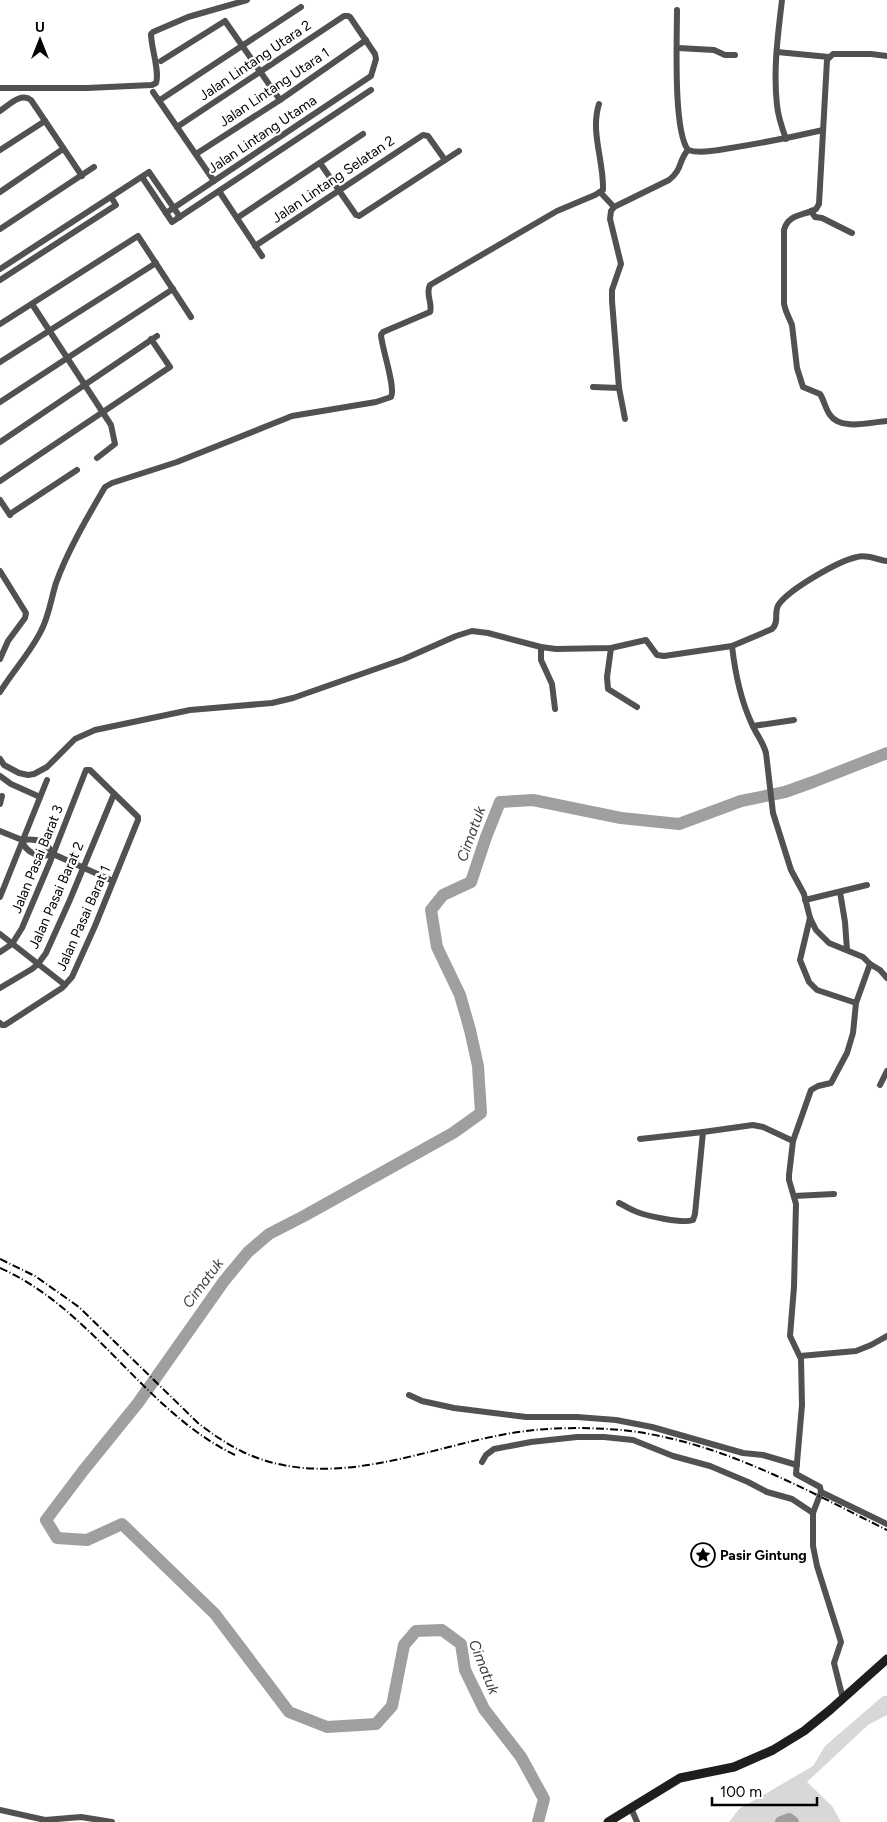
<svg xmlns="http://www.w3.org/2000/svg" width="887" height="1822" viewBox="0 0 887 1822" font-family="Figtree,sans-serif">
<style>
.green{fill:#d8d8d8}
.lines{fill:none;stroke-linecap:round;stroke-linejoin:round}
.river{stroke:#9f9f9f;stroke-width:12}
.minor{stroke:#515151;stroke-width:6}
.secondary{stroke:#1e1e1e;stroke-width:9}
.rail{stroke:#000;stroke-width:2;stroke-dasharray:8 2.5 1 2.5;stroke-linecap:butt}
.labels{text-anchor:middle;stroke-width:4.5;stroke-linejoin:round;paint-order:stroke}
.street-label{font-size:14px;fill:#000;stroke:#fff}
.poi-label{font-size:14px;font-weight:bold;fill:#000;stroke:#fff;text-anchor:start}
.water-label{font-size:15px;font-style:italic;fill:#404040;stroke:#fff}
</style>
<rect width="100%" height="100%" fill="#fff"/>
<path class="green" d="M883 1696H887V1715L868 1725 807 1782 832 1806 841 1822H729L739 1809 813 1766 825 1746Z"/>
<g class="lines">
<g class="river">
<path d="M538 1822 544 1799 521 1757 484 1709 465 1670 461 1644 442 1630 416 1631 404 1645 392 1706 376 1724 327 1727 289 1712 215 1614 122 1524 87 1540 57 1538 46 1520 83 1471 138 1403 224 1281 248 1252 269 1234 304 1216 453 1133 481 1113 478 1066 470 1030 460 995 437 947 431 910 443 895 471 882 486 837 500 802 533 800 621 818 679 824 741 801 785 792 813 782 887 753"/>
<path d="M781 1822 789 1819 793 1822"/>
</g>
<g class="minor">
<path d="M782 0C778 34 773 70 777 105 778 116 782 128 786 139"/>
<path d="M677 10C677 39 673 130 688 150 701 154 717 150 731 148 762 143 793 137 823 130"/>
<path d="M678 48 714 50 725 55H735"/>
<path d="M777 52 829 57"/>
<path d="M887 56 871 54H833L827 60 819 204 816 209C803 216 788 214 784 230V304L786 311 792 325 797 368 803 387 820 394C824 400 825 408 830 415 841 431 871 422 887 421"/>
<path d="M161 61 225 21 280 100"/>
<path d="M0 88H87L152 85 156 83C160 71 151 48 151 34L153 32 188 17 247 0"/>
<path d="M153 92 214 181"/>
<path d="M160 100 301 7"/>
<path d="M0 111C9 105 21 92 31 100L82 176"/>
<path d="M0 150 45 121"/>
<path d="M196 154 280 100 366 40"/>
<path d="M320 163 356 215 359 216 459 151"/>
<path d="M142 177 172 222 371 90"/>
<path d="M219 191 262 256"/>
<path d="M0 192 63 149"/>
<path d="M600 192 614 207"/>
<path d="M811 211 815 217 822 218 852 233"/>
<path d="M166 213 371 76 376 59 375 54 350 17 348 16H344L177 127"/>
<path d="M237 218 363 134"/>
<path d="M0 229 94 167"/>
<path d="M255 246 423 135 428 136 445 160"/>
<path d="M0 269 149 172 180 217"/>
<path d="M0 280 116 205 111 197"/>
<path d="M32 304 111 425 115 444 97 458"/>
<path d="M0 324 138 236 191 317"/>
<path d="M0 362 156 263"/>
<path d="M593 387 619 388"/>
<path d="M0 402 173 289"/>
<path d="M625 419 619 388 612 301V290L621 264 610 219 611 211 614 207 669 180C683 169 678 161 688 150"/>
<path d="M0 442 157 336"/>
<path d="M0 481 170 367 151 339"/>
<path d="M0 500 10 515"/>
<path d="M10 514 77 470"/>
<path d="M887 561C877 560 867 554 857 557 838 561 790 589 779 604 773 612 780 622 772 629L732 646C735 672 740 698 751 722 755 733 763 741 766 753L773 813 791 870 804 894 810 918 816 930 829 943 863 957 870 964 856 1003 853 1033 847 1053 831 1083 818 1086 811 1090 793 1141 789 1175V1180L796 1204 794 1287 790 1336 801 1359 802 1405 796 1474 820 1487 821 1492 887 1524"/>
<path d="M0 571 26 613 25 618 8 641 0 659"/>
<path d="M541 647V660L552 684 555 709"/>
<path d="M611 648 607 677 608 689 637 707"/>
<path d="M0 692C13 671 30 653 41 631 49 616 51 599 56 583 67 552 88 516 105 487L112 483 177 462 292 416 376 402 391 397C396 388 382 349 381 335L383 332 430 312C433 303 425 294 430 285L557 211 595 195 603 190C604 161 590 132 599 104"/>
<path d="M753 726 794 720"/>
<path d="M0 759 4 765 19 773 28 775 34 774 47 767 75 739 95 730 190 710 272 703 293 698 404 659 456 636 472 631 488 633 541 647 556 649 611 648 646 640 657 655 664 656 732 646"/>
<path d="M0 776 11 784 40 797"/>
<path d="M0 804 2 796"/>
<path d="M0 831 22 840C25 853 41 859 53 854L113 881"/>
<path d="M22 840C37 838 46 841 53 854"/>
<path d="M840 892 845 922 847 950"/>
<path d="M0 897 47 780"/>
<path d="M805 900 867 885"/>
<path d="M810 918 800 960 809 982 817 990 856 1003"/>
<path d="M0 934 65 985"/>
<path d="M0 952 12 944 22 928 50 862 86 770H90L138 817V820L95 926 72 977 62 988 5 1025H2L0 1023"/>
<path d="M870 964 880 970 887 978"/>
<path d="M0 988 32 969 38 964 46 953 69 902 114 794"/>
<path d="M880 1085 887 1071"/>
<path d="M640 1139 703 1132 753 1125 763 1127 793 1141"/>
<path d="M794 1196 834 1194"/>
<path d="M619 1203C625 1206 631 1210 637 1212 648 1216 682 1224 693 1220L695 1214 703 1132"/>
<path d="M800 1356 856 1351 871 1345 887 1336"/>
<path d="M409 1395 422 1401 454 1408 526 1417H577L616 1420 652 1427 743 1453 763 1455 797 1465"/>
<path d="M482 1462 486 1455 494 1449 531 1442 577 1437H604L633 1440 673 1456 710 1466 748 1482 767 1492 792 1499 813 1513"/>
<path d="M821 1492 813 1513V1546L817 1566 841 1642 834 1663 843 1699"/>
<path d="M631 1808 637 1822"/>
<path d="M0 1810 45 1820 81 1817 112 1822"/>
</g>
<path class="secondary" d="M608 1822 680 1778 734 1767 773 1750 804 1731 830 1710 887 1659"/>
<g class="rail">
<path d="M0 1259 35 1276 79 1307 198 1423C212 1434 227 1444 243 1452 329 1492 419 1450 506 1434 539 1428 573 1427 608 1429 709 1435 798 1486 887 1530"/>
<path d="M0 1268C95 1310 144 1412 237 1456"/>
</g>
</g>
<defs>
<g id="sight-ring" transform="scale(1.25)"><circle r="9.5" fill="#fff" stroke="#000" stroke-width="1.5"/><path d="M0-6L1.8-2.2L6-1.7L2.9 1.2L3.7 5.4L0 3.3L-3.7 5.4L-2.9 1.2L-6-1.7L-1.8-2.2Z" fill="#000"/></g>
</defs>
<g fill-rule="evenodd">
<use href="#sight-ring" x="703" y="1555"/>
</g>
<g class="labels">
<g class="street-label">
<text transform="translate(255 60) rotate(-34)" y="5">Jalan Lintang Utara 2</text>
<text transform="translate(274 87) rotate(-34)" y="5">Jalan Lintang Utara 1</text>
<text transform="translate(262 134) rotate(-34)" y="5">Jalan Lintang Utama</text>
<text transform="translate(333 179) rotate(-34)" y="5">Jalan Lintang Selatan 2</text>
<text transform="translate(37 859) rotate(-68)" y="5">Jalan Pasai Barat 3</text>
<text transform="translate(56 895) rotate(-66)" y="5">Jalan Pasai Barat 2</text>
<text transform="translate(83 918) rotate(-66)" y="5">Jalan Pasai Barat 1</text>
</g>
<g class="poi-label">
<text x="720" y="1560">Pasir Gintung</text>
</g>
<g class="water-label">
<text transform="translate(471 834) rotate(-70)" y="5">Cimatuk</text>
<text transform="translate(203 1283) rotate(-53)" y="5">Cimatuk</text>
<text transform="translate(484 1667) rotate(68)" y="5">Cimatuk</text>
</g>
</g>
<g transform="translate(40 40)" stroke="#ffffff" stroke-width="4" paint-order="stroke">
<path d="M0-4L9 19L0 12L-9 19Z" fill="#000000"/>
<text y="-8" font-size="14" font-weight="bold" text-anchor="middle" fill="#000000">U</text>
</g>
<path d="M712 1797v8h105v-8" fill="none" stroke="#000000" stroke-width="2.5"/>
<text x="720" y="1797" font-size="15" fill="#000000" stroke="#ffffff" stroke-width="4" paint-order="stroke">100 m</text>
</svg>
